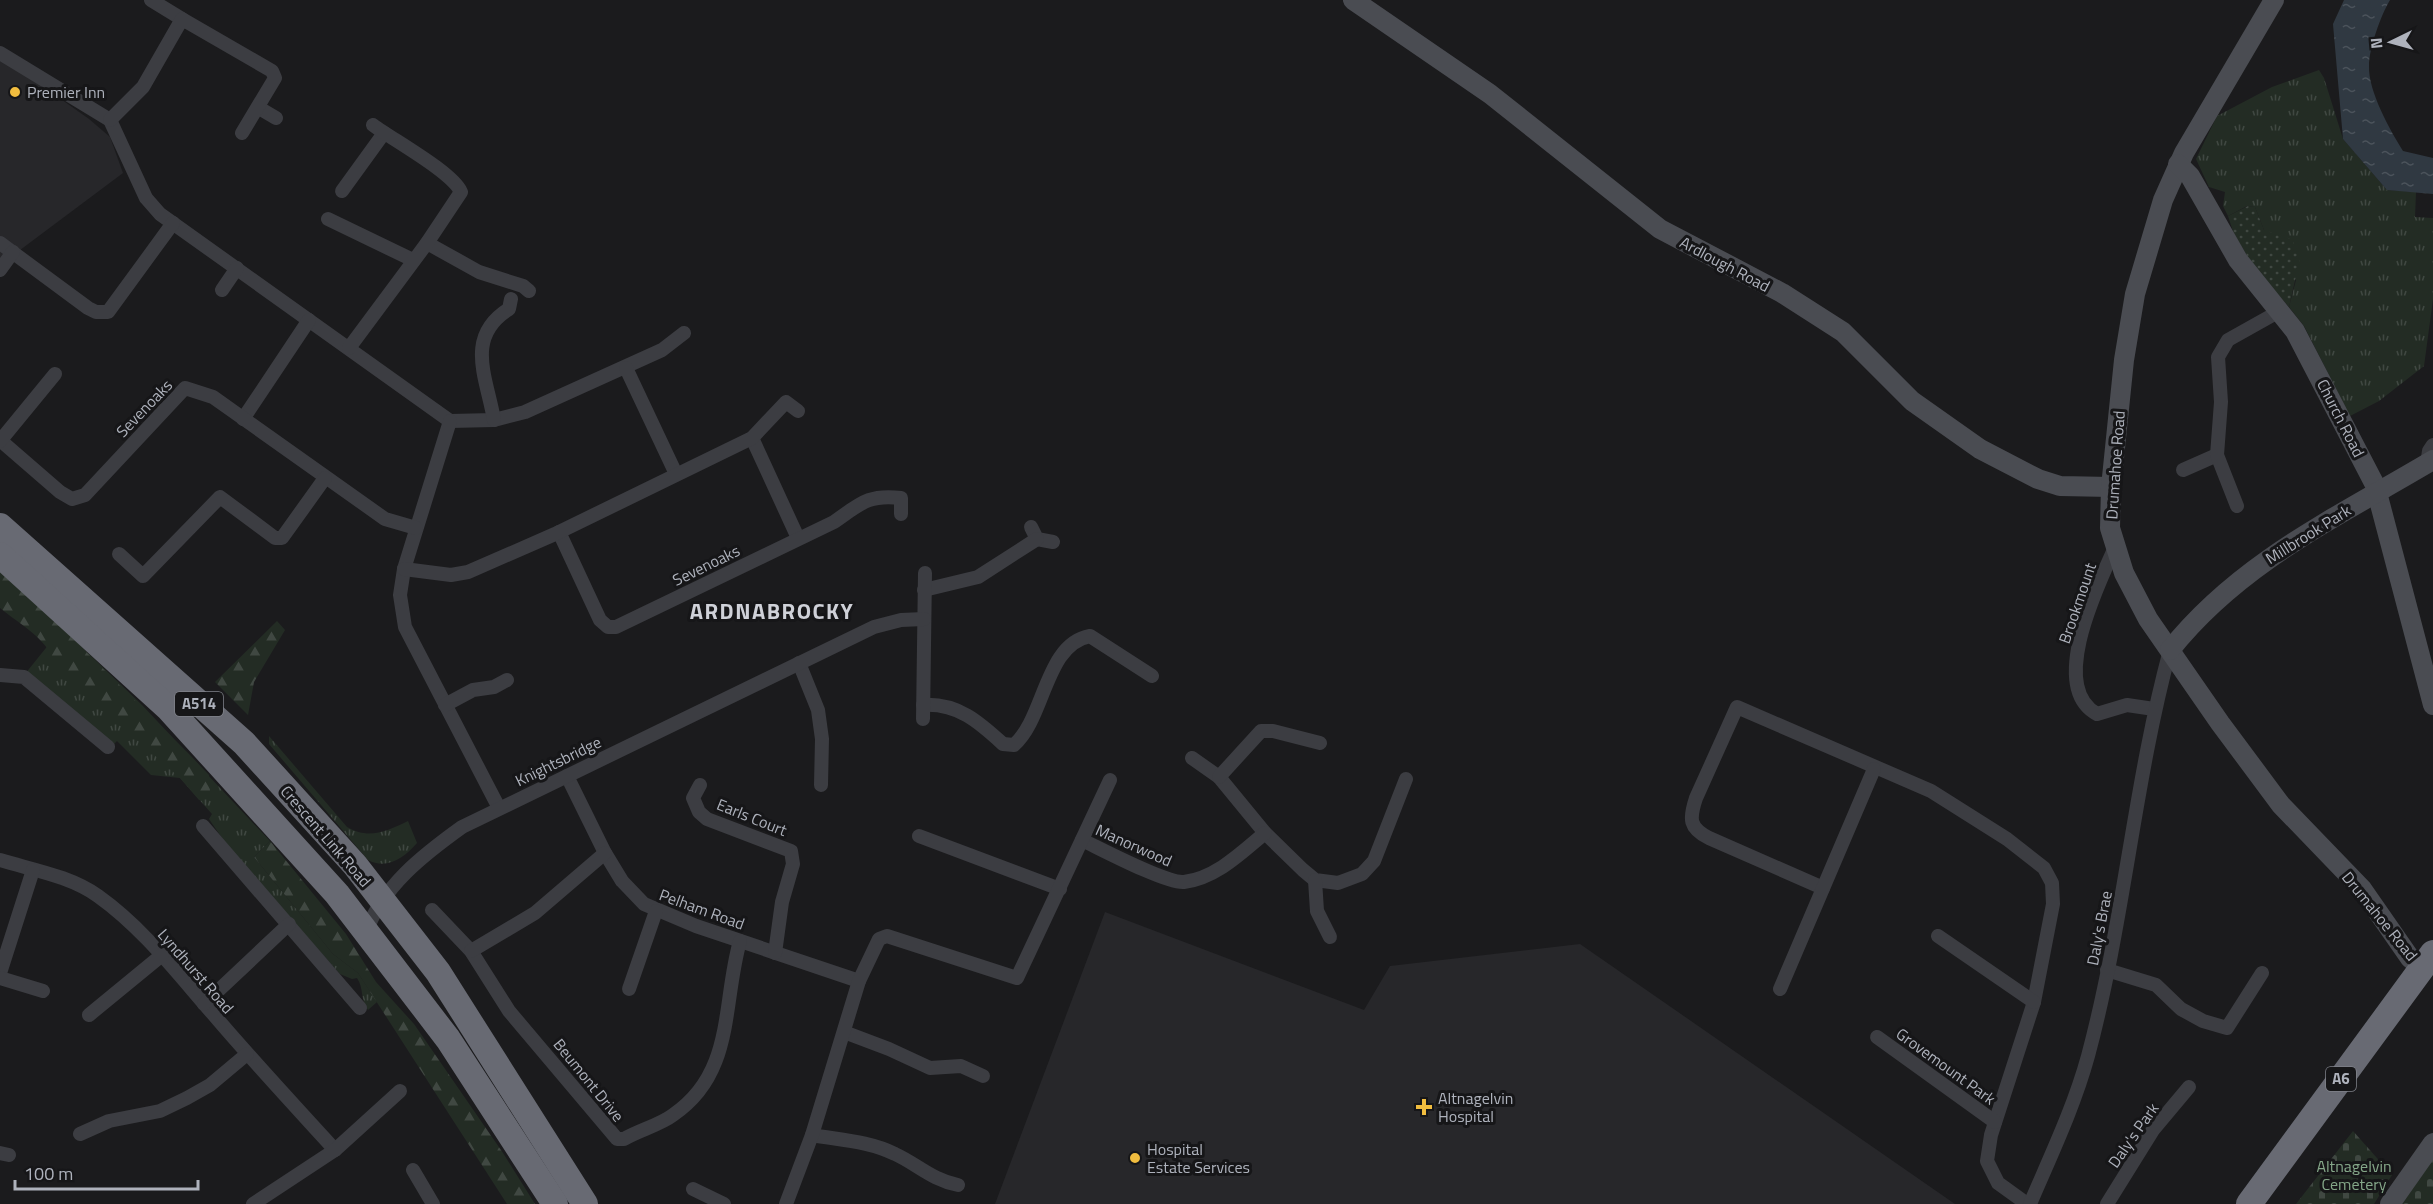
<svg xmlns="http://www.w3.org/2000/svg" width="2433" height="1204" viewBox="0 0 2433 1204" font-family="'Titillium Web',sans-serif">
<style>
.built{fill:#27272a}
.grass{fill:url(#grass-tufts)}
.forest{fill:url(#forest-firs)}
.cemetery{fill:url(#cemetery-stones)}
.park{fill:url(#park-dots)}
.water{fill:url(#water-ripples)}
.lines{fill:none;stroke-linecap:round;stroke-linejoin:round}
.street{stroke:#3c3d42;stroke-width:14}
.secondary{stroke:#4a4c52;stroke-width:20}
.highway{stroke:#686a73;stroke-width:26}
.poi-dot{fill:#f1bd3f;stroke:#161618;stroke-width:2}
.labels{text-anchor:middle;stroke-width:6;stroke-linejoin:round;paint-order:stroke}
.shield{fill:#161618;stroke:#80838b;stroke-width:1.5}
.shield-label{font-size:15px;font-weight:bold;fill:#aeb2bc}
.poi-label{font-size:16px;fill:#aeb2bc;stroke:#161618;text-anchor:start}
.street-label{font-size:16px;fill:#aeb2bc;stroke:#161618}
.park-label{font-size:16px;fill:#85a789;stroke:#161618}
.district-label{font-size:22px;font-weight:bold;letter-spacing:1.5px;fill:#cfd1d8;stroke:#161618}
</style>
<defs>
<pattern id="grass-tufts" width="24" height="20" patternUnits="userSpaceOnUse" patternTransform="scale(1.5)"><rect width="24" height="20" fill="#232c24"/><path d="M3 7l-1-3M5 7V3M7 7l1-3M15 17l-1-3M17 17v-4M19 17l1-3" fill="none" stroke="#404842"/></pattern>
<pattern id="forest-firs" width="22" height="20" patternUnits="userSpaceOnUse" patternTransform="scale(1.5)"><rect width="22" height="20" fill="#232c24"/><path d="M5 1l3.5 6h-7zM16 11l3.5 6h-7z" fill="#404842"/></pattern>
<pattern id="cemetery-stones" width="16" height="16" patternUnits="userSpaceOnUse" patternTransform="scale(1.5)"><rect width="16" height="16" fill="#232c24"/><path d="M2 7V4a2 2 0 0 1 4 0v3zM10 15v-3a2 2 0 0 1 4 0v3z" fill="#404842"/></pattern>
<pattern id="park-dots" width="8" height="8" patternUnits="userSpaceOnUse" patternTransform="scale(1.5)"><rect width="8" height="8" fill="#232c24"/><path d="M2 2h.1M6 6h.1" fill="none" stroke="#404842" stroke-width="1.8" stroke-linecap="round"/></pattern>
<pattern id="water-ripples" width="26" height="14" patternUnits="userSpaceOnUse" patternTransform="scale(1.5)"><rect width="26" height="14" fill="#303942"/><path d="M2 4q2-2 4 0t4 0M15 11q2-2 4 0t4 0" fill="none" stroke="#4b535b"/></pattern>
</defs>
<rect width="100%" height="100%" fill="#1b1b1d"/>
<g class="built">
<path d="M0 56 89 119 110 137 123 173 0 265Z"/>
<path d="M1105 912 1364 1010 1390 966 1580 944 1955 1204H995Z"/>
</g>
<g class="grass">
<path d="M2319 70 2324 78 2343 139 2387 190 2416 192 2415 217 2433 218V299L2424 366 2379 401 2350 416 2304 326 2289 307 2296 280 2264 230 2255 207 2247 206 2228 216 2223 206 2225 192 2209 187 2196 159 2217 116 2272 87Z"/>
<path d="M62 628 142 705 270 841 254 857 333 954 358 973 377 1002 368 1010C360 999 364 988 357 978L352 979 340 974 231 851 209 819 212 814 180 778 151 775 117 741 114 744 25 674Z"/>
<path d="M269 736 347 827C369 840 387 831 408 821L417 843C404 858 387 870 368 860L269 744Z"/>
</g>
<g class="forest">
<path d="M0 572 62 628 190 755 209 775 210 792 199 800 180 778 55 667C52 641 19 624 0 608Z"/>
<path d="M277 621 285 630 254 682 248 715 215 682Z"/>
<path d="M270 841 346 934 376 982 414 1024 503 1153 535 1204H507L358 973 333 954 254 857Z"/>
</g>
<g class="cemetery">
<path d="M2353 1131 2392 1175 2374 1204H2296Z"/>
<path d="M2433 1157V1204H2399Z"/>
</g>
<path class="park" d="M2248 206 2255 207 2264 230 2294 240V247L2301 254 2289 307 2254 267 2234 234 2228 216Z"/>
<path class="water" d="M2344 0H2390C2381 15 2369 48 2369 66 2368 91 2390 130 2403 151L2433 158V194L2387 190 2343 139 2333 24Z"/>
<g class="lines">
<g class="street">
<path d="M151 0 182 19"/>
<path d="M0 53 110 120 146 198 160 214 450 421 494 420 525 412 662 350 684 333"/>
<path d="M259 108 276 118"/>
<path d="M110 120 143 87 182 19 272 71 275 78 242 133"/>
<path d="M342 191 384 133"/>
<path d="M328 219 413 260"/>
<path d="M0 243 88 308 96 312H108L173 223"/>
<path d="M427 243 479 272 523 286 529 291"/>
<path d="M0 270 13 252"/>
<path d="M222 290 237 268"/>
<path d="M349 348 427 243 461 192C452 172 393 140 373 125"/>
<path d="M626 368 676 474"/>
<path d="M243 419 309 320"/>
<path d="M494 420C487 378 464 337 509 309L511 299"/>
<path d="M450 421 404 569 400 595 405 627 499 808"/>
<path d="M752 438 798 538"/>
<path d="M0 440 60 492 72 499 85 495 185 388 213 397 385 519 416 528"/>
<path d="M0 441 55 374"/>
<path d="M2427 464 2429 451 2433 445"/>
<path d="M2183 470 2217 455"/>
<path d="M2237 506 2217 455 2221 402 2218 357 2228 340 2278 312"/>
<path d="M1031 527 1037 539 1053 542"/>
<path d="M559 532 600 620 608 627H616L834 522C860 504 868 494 901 498V514"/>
<path d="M2116 545C2099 583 2047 687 2097 714L2127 705 2154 709"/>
<path d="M119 554 143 576 220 497 275 538H282L325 478"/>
<path d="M404 569 451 575 468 572 555 534 752 438 786 402 798 411"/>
<path d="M924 590 978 577 1037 539"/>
<path d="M799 663 818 710 822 739 821 785"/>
<path d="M0 675 24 677 108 747"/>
<path d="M445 705 473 690 494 687 507 680"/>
<path d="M923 705C958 703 979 722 1003 744L1014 745C1045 718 1045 644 1090 636L1152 676"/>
<path d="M923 719 925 573"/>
<path d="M1192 758 1219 777 1265 833 1303 870 1315 880 1338 883 1362 874 1374 861 1406 779"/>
<path d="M567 776 605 853 622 881 644 904 696 926 859 981"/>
<path d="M1219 777 1261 731H1273L1320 743"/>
<path d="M700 785 693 798 699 812 707 819 791 851 793 864 782 902 775 953"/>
<path d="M203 826 360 1008"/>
<path d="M919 836 1060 889"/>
<path d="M1082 840C1101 849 1167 884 1184 882 1216 878 1241 853 1265 833"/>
<path d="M0 860C33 870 70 876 98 896 143 928 177 973 213 1014 252 1060 294 1105 335 1150"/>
<path d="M1315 880 1317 911 1330 937"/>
<path d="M1823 888 1709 838C1689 828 1689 819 1696 798L1737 707 1931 791 2007 839 2044 868 2052 883 2053 904 2034 1002 1991 1135 1987 1161 1998 1183 2027 1204"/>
<path d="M432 910 471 951 509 1011 617 1139H624C639 1130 660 1125 673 1115 735 1073 722 1004 740 941"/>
<path d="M366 932C383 886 423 855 462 827L874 627 901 620 924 619"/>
<path d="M1938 936 2034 1002"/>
<path d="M471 951 535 913 605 853"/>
<path d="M2107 970 2156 985 2181 1009 2203 1021 2227 1028 2262 973"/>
<path d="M0 973 33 870"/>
<path d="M0 978 43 991"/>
<path d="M629 989 656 911"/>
<path d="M1780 989 1874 769"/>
<path d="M204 1004 289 924"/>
<path d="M89 1015 162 955"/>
<path d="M844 1032 889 1049 930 1068 961 1066 983 1076"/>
<path d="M1877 1037 1995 1122"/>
<path d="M80 1134 109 1121 160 1111 187 1098 210 1085 247 1054"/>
<path d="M812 1135C840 1140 869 1141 895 1154 917 1164 932 1180 958 1185"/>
<path d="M0 1153 9 1155"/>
<path d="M413 1170 433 1204"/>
<path d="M693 1189 724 1204"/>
<path d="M253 1204 335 1150 400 1091"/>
<path d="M786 1204 812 1135 859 981 879 939 887 936 1017 978 1110 780"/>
<path d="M2030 1204C2051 1155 2074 1107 2088 1056 2124 922 2134 783 2170 650"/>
<path d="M2107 1204 2153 1130 2189 1087"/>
</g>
<g class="secondary">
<path d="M1353 0 1490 94 1660 229 1782 293 1843 332 1912 401 1980 449 2038 479 2060 486 2111 487"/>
<path d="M2274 0 2184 153 2163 200 2135 294 2124 360 2111 487 2110 528 2124 573 2148 619 2220 723 2281 805 2362 889 2410 958 2422 968"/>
<path d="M2178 164 2190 176 2238 260 2295 331 2375 485 2433 705"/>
<path d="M2170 650C2240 562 2339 516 2433 460"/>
<path d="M2390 1204 2433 1143"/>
</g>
<g class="highway">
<path d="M0 526 244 743 355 865 438 972 585 1204"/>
<path d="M0 555 169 709 337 894 448 1039 555 1204"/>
<path d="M2249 1204 2433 953"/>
</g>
</g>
<g class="poi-dot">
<circle cx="15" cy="92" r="6"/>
<path d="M1421 1098h6v6h6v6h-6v6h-6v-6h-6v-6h6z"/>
<circle cx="1135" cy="1158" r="6"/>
</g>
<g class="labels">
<g class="shield">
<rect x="175" y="692" width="48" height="24" rx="4.5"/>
<rect x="2326" y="1067" width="30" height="24" rx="4.5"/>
</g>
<g class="shield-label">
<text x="199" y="709">A514</text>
<text x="2341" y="1084">A6</text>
</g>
<g class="poi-label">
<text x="27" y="98">Premier Inn</text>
<text x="1438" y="1104">Altnagelvin<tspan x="1438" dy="18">Hospital</tspan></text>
<text x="1147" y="1155">Hospital<tspan x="1147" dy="18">Estate Services</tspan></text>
</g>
<g class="street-label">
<text transform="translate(1725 264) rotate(28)" y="6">Ardlough Road</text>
<text transform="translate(144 408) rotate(-46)" y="6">Sevenoaks</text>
<text transform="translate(2341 418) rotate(63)" y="6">Church Road</text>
<text transform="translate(2115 465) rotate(-86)" y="6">Drumahoe Road</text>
<text transform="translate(2308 534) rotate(-32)" y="6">Millbrook Park</text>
<text transform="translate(706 565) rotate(-26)" y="6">Sevenoaks</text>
<text transform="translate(2077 603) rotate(-71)" y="6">Brookmount</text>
<text transform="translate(558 761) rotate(-26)" y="6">Knightsbridge</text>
<text transform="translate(752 817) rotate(22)" y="6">Earls Court</text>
<text transform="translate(326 836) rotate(49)" y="6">Crescent Link Road</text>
<text transform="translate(1134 845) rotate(24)" y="6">Manorwood</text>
<text transform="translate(702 909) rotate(20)" y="6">Pelham Road</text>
<text transform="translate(2380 916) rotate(51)" y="6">Drumahoe Road</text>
<text transform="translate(2099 928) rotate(-79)" y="6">Daly's Brae</text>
<text transform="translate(196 971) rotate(49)" y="6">Lyndhurst Road</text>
<text transform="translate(1946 1066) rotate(36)" y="6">Grovemount Park</text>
<text transform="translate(589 1080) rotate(51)" y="6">Beumont Drive</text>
<text transform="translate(2133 1135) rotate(-55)" y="6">Daly's Park</text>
</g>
<g class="park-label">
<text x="2354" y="1172">Altnagelvin<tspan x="2354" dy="18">Cemetery</tspan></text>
</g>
<g class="district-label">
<text x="772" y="619">ARDNABROCKY</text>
</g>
</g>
<g transform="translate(2391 42) rotate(265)" stroke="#161618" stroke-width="4.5" paint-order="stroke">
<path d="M0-4.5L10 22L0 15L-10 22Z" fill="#aeb2bc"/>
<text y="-9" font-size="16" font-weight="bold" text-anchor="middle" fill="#aeb2bc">N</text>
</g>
<path d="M15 1180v9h183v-9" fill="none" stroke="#aeb2bc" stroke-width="3"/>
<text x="24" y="1180" font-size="18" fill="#aeb2bc" stroke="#161618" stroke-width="4.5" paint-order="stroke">100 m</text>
</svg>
